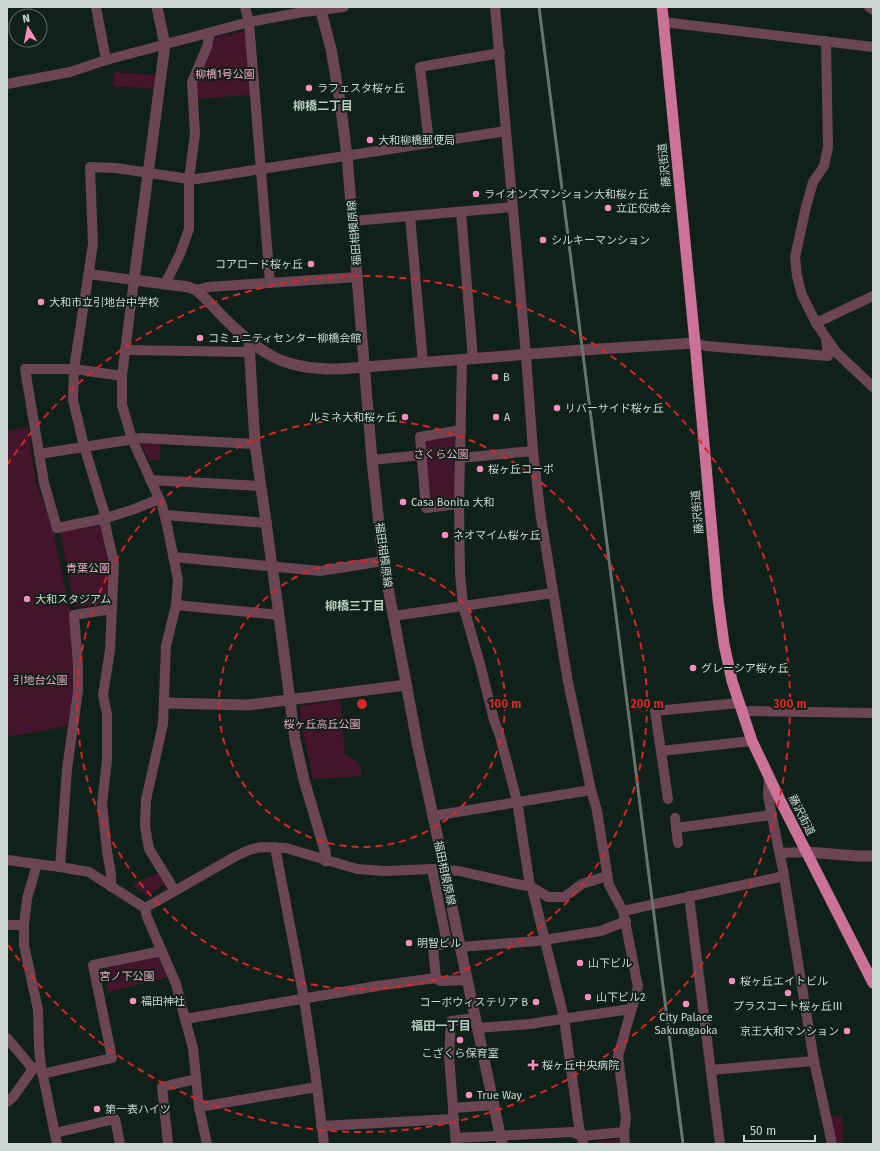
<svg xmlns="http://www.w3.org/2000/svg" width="880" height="1151" viewBox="0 0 880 1151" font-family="'Fira Sans','Noto Sans JP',sans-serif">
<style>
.green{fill:#44142b}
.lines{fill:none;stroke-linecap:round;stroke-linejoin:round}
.minor{stroke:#6c4555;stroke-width:10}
.tertiary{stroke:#6c4555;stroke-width:11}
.trunk{stroke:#cc7299;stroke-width:11}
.rail{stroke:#65746d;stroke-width:3}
.tertiary-bridge{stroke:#6c4555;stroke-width:11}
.ring{fill:none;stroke:#d62828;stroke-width:2;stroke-dasharray:7 5}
.poi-dot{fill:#fd8ebe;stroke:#0f2119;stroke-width:1.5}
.labels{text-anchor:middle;stroke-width:4;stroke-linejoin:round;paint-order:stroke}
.park-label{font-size:11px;fill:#f2a7c5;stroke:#0f2119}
.poi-label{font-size:11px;fill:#cbd7d1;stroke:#0f2119;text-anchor:start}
.street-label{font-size:11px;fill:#cbd7d1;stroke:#0f2119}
.neighbourhood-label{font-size:12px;font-weight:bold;fill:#b4cbbf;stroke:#0f2119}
.centre{fill:#d62828;stroke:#0f2119;stroke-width:2}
.ring-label{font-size:12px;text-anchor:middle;font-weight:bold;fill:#d62828;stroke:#0f2119;stroke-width:4;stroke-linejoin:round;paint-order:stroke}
</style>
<rect width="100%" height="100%" fill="#0f2119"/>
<g class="green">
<path d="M245 31 250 95 197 99V82L216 37Z"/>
<path d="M114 72 156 75 155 89 113 86Z"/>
<path d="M28 427 36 483 52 525 71 616 75 684 67 726 7 737V431Z"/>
<path d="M455 436V501L429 503 425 441Z"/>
<path d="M140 442 161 443 160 460 149 461Z"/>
<path d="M100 525 109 567 108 604 74 607 60 532Z"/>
<path d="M340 700 345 754 360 764 362 776 313 779 300 717V706Z"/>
<path d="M159 872 165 884 147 896 132 885Z"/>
<path d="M160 956 169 977 108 992 104 969Z"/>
<path d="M841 1116 844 1127 842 1144H836L829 1117Z"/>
<path d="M617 1139 620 1144H593L594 1142Z"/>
</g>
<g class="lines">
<g class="minor">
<path d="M96 7 106 60"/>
<path d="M245 7 249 22 270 283"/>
<path d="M495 7 526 355 533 451 541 518 568 682 591 790 597 811 609 885 623 911 638 987 618 1056 626 1119 624 1132 625 1144"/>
<path d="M869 7 873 10"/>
<path d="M663 22 873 47"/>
<path d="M826 41 828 147 824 166 813 182 806 207 795 257 797 276 802 295 816 323 836 352 873 387"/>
<path d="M7 84 70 72 106 60 249 22 303 12 344 7"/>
<path d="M429 143 420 67 500 53"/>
<path d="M461 212 473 359"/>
<path d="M410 216 423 363"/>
<path d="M353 221 512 207"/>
<path d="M89 274 134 280 122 376V405L132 439 162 505 167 525 178 580 176 605 166 646 163 724 146 800 145 826 149 849 175 891"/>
<path d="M165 284 180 254 189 229V179L195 134 192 82 207 47 210 33"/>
<path d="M196 290 208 287 358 277"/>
<path d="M816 323 873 296"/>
<path d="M695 343 706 346 828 356 826 340"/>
<path d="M125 350 250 352"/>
<path d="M462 360 459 504 460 573 463 605 480 664 494 720 500 736 517 801 530 886"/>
<path d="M122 376 74 369H25L44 483 57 528 106 518 132 510 159 499"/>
<path d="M39 454 141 438 255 444"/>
<path d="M460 458 533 451"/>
<path d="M372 460 422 455"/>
<path d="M150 480 261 486"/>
<path d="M459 504 426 508 420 437 461 430"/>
<path d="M165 515 267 523"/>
<path d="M174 557 320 571 383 561"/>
<path d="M176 605 279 615"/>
<path d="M393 616 553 593"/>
<path d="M742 711 873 713"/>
<path d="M661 751 752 741"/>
<path d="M769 777 768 795 771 812 783 870 814 1061 832 1144"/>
<path d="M668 799 655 711 739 703"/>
<path d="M433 816 591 790"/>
<path d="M675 818 678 843"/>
<path d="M676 828 771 815"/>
<path d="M275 847 304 999 315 1071 324 1144"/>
<path d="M780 853 806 852"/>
<path d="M7 860 60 867 89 872 145 908 147 917 176 984 185 1019 193 1048 199 1107 207 1144"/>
<path d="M37 864 27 899 24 925V945L38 1010 39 1048 41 1066 57 1144"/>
<path d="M60 867 67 769 78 691V665L74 615 112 609"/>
<path d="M432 869 447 943 433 947 436 978"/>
<path d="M111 887V874L107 851 102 804 107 760V714L103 695 110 650 114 563 105 524 106 518 84 446 73 400 74 369 93 244 90 167 116 168 189 179H197L506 131"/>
<path d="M532 888 564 1018 579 1127 582 1136"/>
<path d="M689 896 720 1144"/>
<path d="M145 908 236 856 249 850 261 847 286 848 357 869 385 871 432 869 459 871 516 884 530 886 548 897H564L582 884 607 876"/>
<path d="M623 911 784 876"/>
<path d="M7 925H24"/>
<path d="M460 947 537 941 601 931 626 921"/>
<path d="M476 1018 451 1021 449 1055 453 1108 494 1105"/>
<path d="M185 1019 377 986 436 978 440 981 467 980"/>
<path d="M478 1028 530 1024 555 1020 631 1009"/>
<path d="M7 1038 33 1069 41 1066"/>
<path d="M711 1070 814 1061"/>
<path d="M42 1074 112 1058 93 965 162 951"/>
<path d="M7 1102 13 1097 33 1069"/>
<path d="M199 1107 317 1087"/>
<path d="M453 1112 456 1144"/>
<path d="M321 1126 454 1119"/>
<path d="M55 1133 115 1119 120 1144"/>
<path d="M455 1138 572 1132 582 1136"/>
<path d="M168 1144 162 1087 196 1079"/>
<path d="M583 1144 582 1136 624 1132"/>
</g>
<g class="tertiary">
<path d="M157 7 165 45 134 280 189 287 196 290C206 298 214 308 224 318 262 355 284 370 339 369L583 350 695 343"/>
<path d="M320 7 331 49 340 101 347 156 372 460 383 561 418 747 438 839"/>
<path d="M249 342 255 444 279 615 295 740 304 780 325 851 326 861"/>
<path d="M165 703 248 705 406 685"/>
<path d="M806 852 858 856H873"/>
<path d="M459 941 502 1144"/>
</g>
<path class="trunk" d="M662 7 695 343 718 599 724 644 732 681 752 741 781 802 873 983"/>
<path class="rail" d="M539 7 683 1144"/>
<path class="tertiary-bridge" d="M438 839 459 941"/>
</g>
<g class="ring">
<circle cx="362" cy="704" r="143"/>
<circle cx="362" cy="704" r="285"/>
<path d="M7 465A428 428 0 1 1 7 943"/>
</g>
<g class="poi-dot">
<circle cx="309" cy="88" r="4"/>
<circle cx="370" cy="140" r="4"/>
<circle cx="476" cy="194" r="4"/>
<circle cx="608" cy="208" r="4"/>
<circle cx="543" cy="240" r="4"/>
<circle cx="311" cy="264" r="4"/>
<circle cx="41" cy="302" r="4"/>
<circle cx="200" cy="338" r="4"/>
<circle cx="495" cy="377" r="4"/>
<circle cx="557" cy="408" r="4"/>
<circle cx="405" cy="417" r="4"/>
<circle cx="496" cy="417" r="4"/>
<circle cx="480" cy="469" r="4"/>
<circle cx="403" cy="502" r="4"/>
<circle cx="445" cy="535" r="4"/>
<circle cx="27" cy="599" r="4"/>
<circle cx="693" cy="668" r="4"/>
<circle cx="409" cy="943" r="4"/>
<circle cx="580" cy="963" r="4"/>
<circle cx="732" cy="981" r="4"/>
<circle cx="788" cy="993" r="4"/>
<circle cx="588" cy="997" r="4"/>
<circle cx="133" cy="1001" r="4"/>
<circle cx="536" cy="1002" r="4"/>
<circle cx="686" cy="1004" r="4"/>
<circle cx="847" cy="1031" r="4"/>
<circle cx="460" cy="1040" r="4"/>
<path d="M531 1059h4v4h4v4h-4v4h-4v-4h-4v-4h4z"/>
<circle cx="469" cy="1095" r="4"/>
<circle cx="97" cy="1109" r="4"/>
</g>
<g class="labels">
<g class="park-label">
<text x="225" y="78">柳橋1号公園</text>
<text x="441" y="458">さくら公園</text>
<text x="88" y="572">青葉公園</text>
<text x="40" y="684">引地台公園</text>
<text x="322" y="728">桜ヶ丘高丘公園</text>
<text x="127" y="980">宮ノ下公園</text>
</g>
<g class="poi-label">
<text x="317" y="92">ラフェスタ桜ヶ丘</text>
<text x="378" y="144">大和柳橋郵便局</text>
<text x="484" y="198">ライオンズマンション大和桜ヶ丘</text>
<text x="616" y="212">立正佼成会</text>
<text x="551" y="244">シルキーマンション</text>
<text x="303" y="268" text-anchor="end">コアロード桜ヶ丘</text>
<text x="49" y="306">大和市立引地台中学校</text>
<text x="208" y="342">コミュニティセンター柳橋会館</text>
<text x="503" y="381">B</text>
<text x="565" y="412">リバーサイド桜ヶ丘</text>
<text x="397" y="421" text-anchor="end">ルミネ大和桜ヶ丘</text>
<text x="504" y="421">A</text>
<text x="488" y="473">桜ヶ丘コーポ</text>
<text x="411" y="506">Casa Bonita 大和</text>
<text x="453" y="539">ネオマイム桜ヶ丘</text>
<text x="35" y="603">大和スタジアム</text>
<text x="701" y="672">グレーシア桜ヶ丘</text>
<text x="417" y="947">明智ビル</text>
<text x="588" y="967">山下ビル</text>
<text x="740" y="985">桜ヶ丘エイトビル</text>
<text x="596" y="1001">山下ビル2</text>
<text x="141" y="1005">福田神社</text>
<text x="528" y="1006" text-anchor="end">コーポウィステリア B</text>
<text x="788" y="1010" text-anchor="middle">プラスコート桜ヶ丘Ⅲ</text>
<text x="686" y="1021" text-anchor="middle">City Palace<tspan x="686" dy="13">Sakuragaoka</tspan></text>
<text x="839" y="1035" text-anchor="end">京王大和マンション</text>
<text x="460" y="1057" text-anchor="middle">こざくら保育室</text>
<text x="542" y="1069">桜ヶ丘中央病院</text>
<text x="477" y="1099">True Way</text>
<text x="105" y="1113">第一表ハイツ</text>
</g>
<g class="street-label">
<text transform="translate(664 165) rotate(-96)" y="4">藤沢街道</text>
<text transform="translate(354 233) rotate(-95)" y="4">福田相模原線</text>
<text transform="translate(697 512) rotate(-95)" y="4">藤沢街道</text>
<text transform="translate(384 555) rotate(82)" y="4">福田相模原線</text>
<text transform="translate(802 815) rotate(63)" y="4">藤沢街道</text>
<text transform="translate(445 873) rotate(78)" y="4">福田相模原線</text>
</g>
<g class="neighbourhood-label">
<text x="323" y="110">柳橋二丁目</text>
<text x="355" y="610">柳橋三丁目</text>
<text x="441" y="1030">福田一丁目</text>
</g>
</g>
<circle cx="362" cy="704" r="6" class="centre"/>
<g class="ring-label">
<text x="505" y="708">100 m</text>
<text x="647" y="708">200 m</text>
<text x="790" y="708">300 m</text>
</g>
<rect width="880" height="1151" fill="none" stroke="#cbd7d1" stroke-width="16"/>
<g transform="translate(28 28) rotate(350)"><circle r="19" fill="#0f2119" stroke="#5a6a63"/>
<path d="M0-3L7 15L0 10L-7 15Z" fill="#fd8ebe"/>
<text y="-6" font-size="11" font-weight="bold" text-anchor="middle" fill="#cbd7d1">N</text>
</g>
<path d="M744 1135v6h71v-6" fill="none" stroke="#cbd7d1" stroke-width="2"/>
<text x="750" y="1135" font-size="12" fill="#cbd7d1" stroke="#0f2119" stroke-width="3" paint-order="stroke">50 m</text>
</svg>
